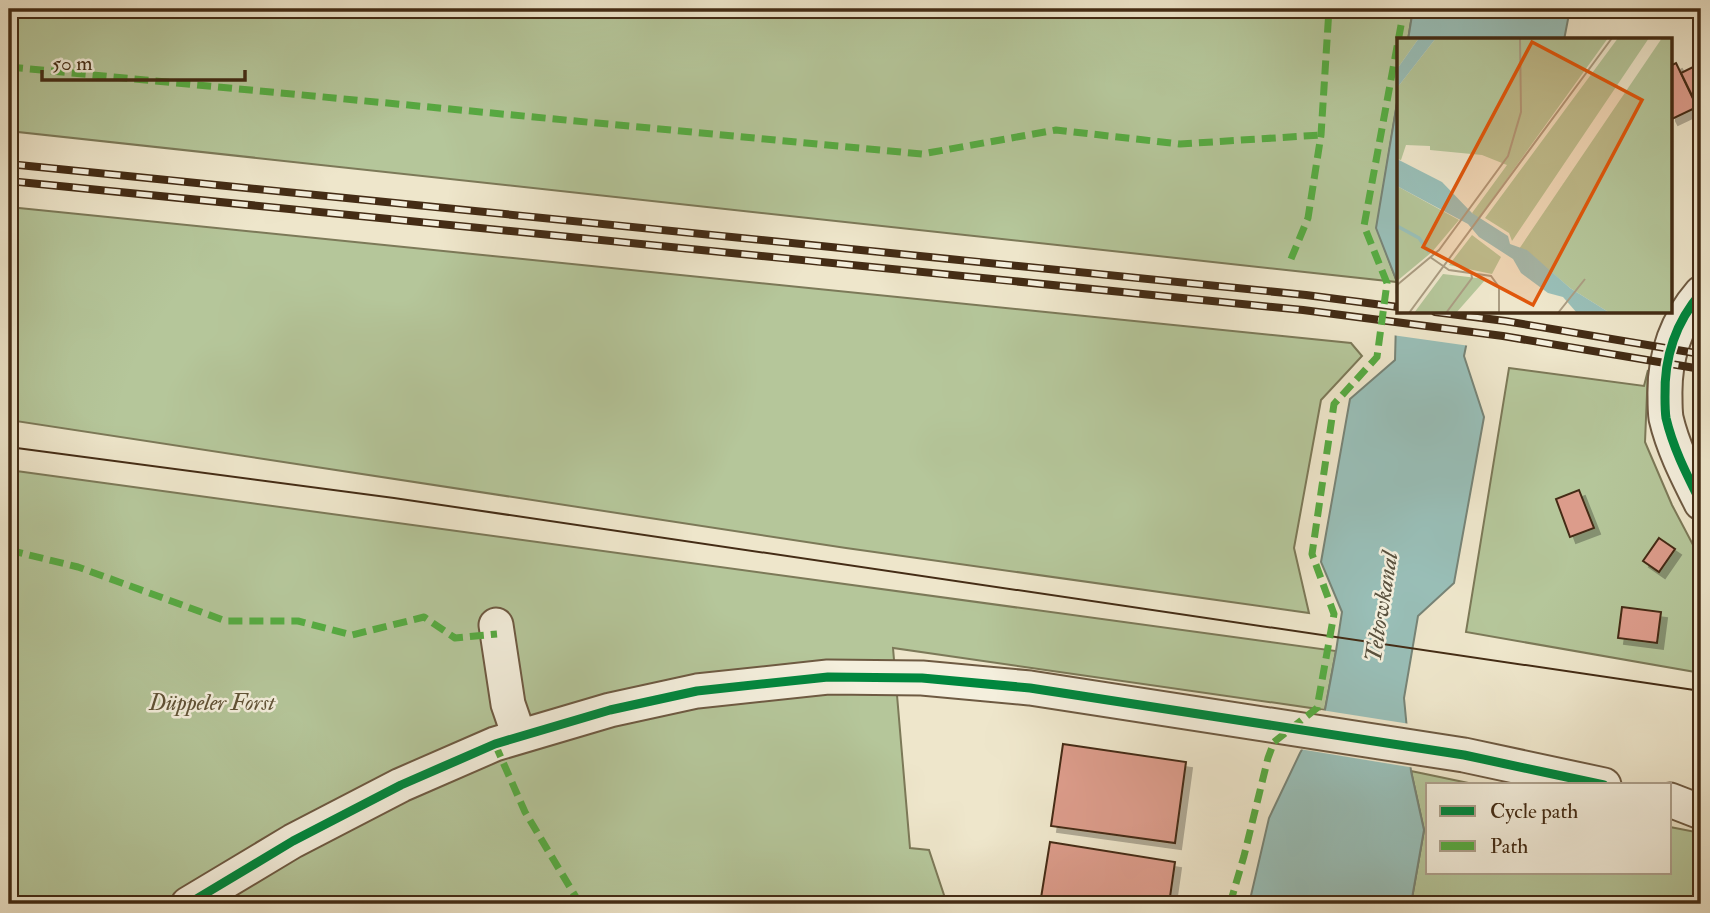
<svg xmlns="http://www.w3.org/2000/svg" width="1710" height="913" viewBox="0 0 1710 913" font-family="'IM FELL Double Pica',serif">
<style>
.green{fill:#b5c69a;stroke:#7c7958;stroke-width:2}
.water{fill:#99bfb8;stroke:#778477;stroke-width:2}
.pier{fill:#eee6cb}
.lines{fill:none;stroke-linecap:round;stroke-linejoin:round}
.stream{stroke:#778477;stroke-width:8}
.building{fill:#dc9c8b;stroke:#442c15;stroke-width:2;filter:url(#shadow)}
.minor-casing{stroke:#6e5a42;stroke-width:37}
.minor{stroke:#f4efdd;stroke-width:33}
.tram{stroke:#442c15;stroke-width:2}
.rail-casing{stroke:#442c15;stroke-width:8}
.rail{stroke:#f4efdd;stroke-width:5;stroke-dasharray:16;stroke-linecap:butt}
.quiet{stroke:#56ab42;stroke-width:7;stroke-dasharray:14 7;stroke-linecap:butt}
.cycleway-casing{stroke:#f4efdd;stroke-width:13}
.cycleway{stroke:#00873e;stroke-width:9}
.labels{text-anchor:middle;stroke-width:5;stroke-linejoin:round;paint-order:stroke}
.park-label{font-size:23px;font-style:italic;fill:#605236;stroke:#f4efdd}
.water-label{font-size:24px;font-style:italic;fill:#59513e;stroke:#f4efdd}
.inset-river{fill:none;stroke:#99bfb8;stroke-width:3.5}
.inset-road{fill:none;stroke:#aa9c82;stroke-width:2}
.view{fill:#e0570c;fill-opacity:0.15;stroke:#e0570c;stroke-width:3.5}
.inset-edge{fill:none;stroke:#442c15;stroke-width:3.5}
</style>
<defs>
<filter id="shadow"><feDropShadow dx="6" dy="6" stdDeviation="0" flood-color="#0004"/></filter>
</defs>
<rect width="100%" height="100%" fill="#eee6cb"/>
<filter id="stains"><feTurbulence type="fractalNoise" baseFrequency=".00286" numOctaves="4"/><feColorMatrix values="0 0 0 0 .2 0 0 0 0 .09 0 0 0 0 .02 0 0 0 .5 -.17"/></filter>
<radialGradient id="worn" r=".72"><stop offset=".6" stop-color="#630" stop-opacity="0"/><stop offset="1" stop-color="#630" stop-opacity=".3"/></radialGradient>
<g class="green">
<path d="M9 9H1413L1408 40H1398V97L1377 228 1397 282 9 131Z"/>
<path d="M9 207 1351 343 1362 356 1321 400 1294 548 1309 613 846 548 9 420Z"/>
<path d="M1509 368 1644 386 1648 370 1645 442 1672 505 1701 560V673L1466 632Z"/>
<path d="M9 470 1336 651 1325 710 893 648 910 848 929 850 947 904H9Z"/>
<path d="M1411 771 1478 785H1428V873H1670V827L1701 833V904H1411L1424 830Z"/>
</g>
<g class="water">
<path d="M1413 9H1570L1564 40H1408Z"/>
<path d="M1398 97V312H1473L1464 356 1484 417 1454 583 1418 616 1404 698 1411 771 1424 830 1411 904H1249L1269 818 1300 753 1325 710 1336 651 1342 612 1321 562 1350 399 1395 360 1397 282 1376 228Z"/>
</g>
<g class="pier">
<path d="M1393 293 1398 294V312H1477L1470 346 1392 335Z"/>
<path d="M1321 710 1410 724 1415 768 1299 749Z"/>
</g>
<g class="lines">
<path class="stream" d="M1698 904 1701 897"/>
</g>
<g class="building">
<path d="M1676 63 1697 107 1672 119 1670 115V66Z"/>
<path d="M1701 63V114L1681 73Z"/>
<path d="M1579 490 1594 528 1570 537 1556 499Z"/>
<path d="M1659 538 1675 549 1659 572 1643 561Z"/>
<path d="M1622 607 1661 612 1657 643 1618 638Z"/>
<path d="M1063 744 1186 762 1175 843 1051 826Z"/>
<path d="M1050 842 1175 862 1169 904H1040Z"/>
</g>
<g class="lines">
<g class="minor-casing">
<g id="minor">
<path d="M1701 293C1675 323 1664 358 1665 397 1665 404 1665 411 1666 418 1673 448 1687 475 1701 503"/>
<path d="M496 625 508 704 519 736"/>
<path d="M1670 800 1701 812"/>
<path d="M188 904 293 841 401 785 495 744 610 710 697 691 828 677 922 678 1030 688 1464 755 1604 785"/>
</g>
</g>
<use href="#minor" class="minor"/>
<path class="tram" d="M9 447 394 498 1701 691"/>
<g class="rail-casing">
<g id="rail">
<path d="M9 164 1306 295 1398 307"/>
<path d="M9 181 1303 310 1503 336 1701 369"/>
<path d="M1435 312 1505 321 1701 354"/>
</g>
</g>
<use href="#rail" class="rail"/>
<g class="quiet">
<path d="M9 67 922 154 1056 130 1180 144 1321 135"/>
<path d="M1291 259 1308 218 1321 135 1329 9"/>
<path d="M9 550 78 567 226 621H298L352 635 424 617 455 638 497 634"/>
<path d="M495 744 525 812 580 904"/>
<path d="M1230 904 1244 856 1268 758 1274 742 1317 708 1334 614 1312 554 1334 404 1377 357 1387 283 1364 226 1404 9"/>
</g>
<g class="cycleway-casing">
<g id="cycleway">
<path d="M1701 293C1675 323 1664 358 1665 397 1665 404 1665 411 1666 418 1673 448 1687 475 1701 503"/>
<path d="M188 904 293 841 401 785 495 744 610 710 697 691 828 677 922 678 1030 688 1464 755 1604 785"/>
</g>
</g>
<use href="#cycleway" class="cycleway"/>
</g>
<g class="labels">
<g class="park-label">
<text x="212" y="710">Düppeler Forst</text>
</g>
<g class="water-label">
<text transform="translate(1381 607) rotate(-81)" y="8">Teltowkanal</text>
</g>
</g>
<g transform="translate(1397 38)">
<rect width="275" height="275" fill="#eee6cb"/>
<path d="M0 0H22L0 31ZM39 0H211L81 181 75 175 110 127 85 117 33 112V108L9 107 4 122 0 121V50ZM221 0H252L115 203 112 195 88 180ZM265 0H275V275H213L173 250 130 213 122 211ZM0 148 62 182 35 214 0 243ZM75 197 104 219 95 236 52 227ZM46 236 89 241 59 275H17Z" fill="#b5c69a"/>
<path d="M22 0H39L0 50V31ZM0 121 45 144 75 175 111 198 113 206 130 212 173 250 213 275H180L166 259 151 255 124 235 116 221 82 199 71 186 0 148Z" fill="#99bfb8"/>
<path class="inset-river" d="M0 188 22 200 32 214"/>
<path class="inset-road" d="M33 219 52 232 94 238 102 249V275M0 247 42 212 111 118 124 74 123 0M12 275 215 0M49 275 75 240 74 234M161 275 188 241"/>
<path class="view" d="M135 4 245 62 136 267 26 209Z"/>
<rect width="275" height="275" class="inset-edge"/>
</g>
<rect width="1710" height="913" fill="none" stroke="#eee6cb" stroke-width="35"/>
<rect x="10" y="10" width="1689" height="892" fill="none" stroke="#442c15" stroke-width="3.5"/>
<rect x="18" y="18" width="1675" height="878" fill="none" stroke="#442c15" stroke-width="2"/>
<rect x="1426" y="783" width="245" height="91" fill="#f4efdd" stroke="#aea18d" stroke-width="2"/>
<rect x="1440" y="806" width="35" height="10" fill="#00873e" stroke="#aea18d" stroke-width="2"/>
<text x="1490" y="818" font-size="21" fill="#442c15">Cycle path</text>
<rect x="1440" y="841" width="35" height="10" fill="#56ab42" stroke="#aea18d" stroke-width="2"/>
<text x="1490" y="853" font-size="21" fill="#442c15">Path</text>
<path d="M42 70v10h203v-10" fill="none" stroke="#442c15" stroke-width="3.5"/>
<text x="52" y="70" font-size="21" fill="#442c15" stroke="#f4efdd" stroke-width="5" paint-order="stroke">50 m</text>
<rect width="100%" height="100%" filter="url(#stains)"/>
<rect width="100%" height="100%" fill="url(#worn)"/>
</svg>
